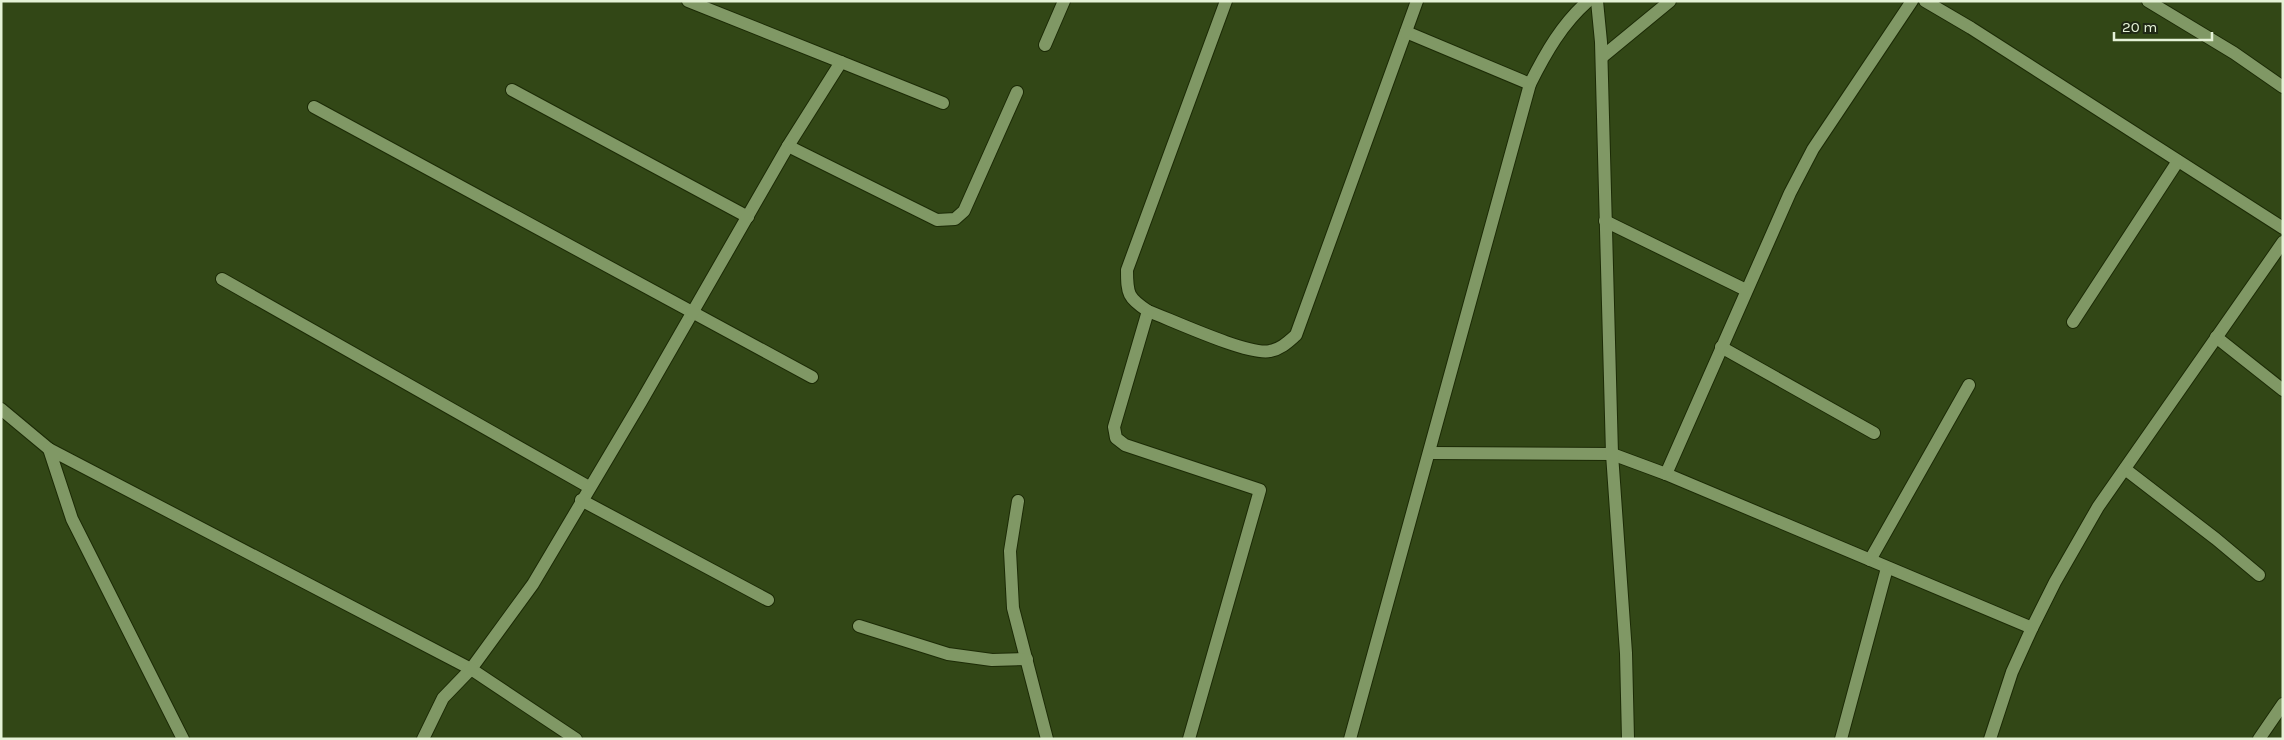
<svg xmlns="http://www.w3.org/2000/svg" width="2284" height="740" viewBox="0 0 2284 740" font-family="Karla,sans-serif">
<style>
.lines{fill:none;stroke-linecap:round;stroke-linejoin:round}
.minor-casing{stroke:#1c2b06;stroke-width:14}
.tertiary-casing{stroke:#1c2b06;stroke-width:14}
.minor{stroke:#809865;stroke-width:12}
.tertiary{stroke:#809865;stroke-width:12}
</style>
<rect width="100%" height="100%" fill="#324716"/>
<g class="lines">
<g class="minor-casing">
<g id="minor">
<path d="M1226 1 1127 270C1127 294 1128 298 1148 311 1172 320 1249 356 1270 351 1281 349 1288 342 1296 335L1417 1"/>
<path d="M1925 1 1971 28 2283 228"/>
<path d="M2148 1 2234 53 2283 87"/>
<path d="M1406 32 1530 84"/>
<path d="M1045 45 1064 1"/>
<path d="M1602 57 1670 1"/>
<path d="M841 62 943 103"/>
<path d="M512 90 748 217"/>
<path d="M314 107 812 377"/>
<path d="M788 146 937 220 955 219 964 211 1017 92"/>
<path d="M1605 221 1746 290"/>
<path d="M222 279 589 487"/>
<path d="M1148 311 1114 427 1116 438 1125 445 1260 490 1189 739"/>
<path d="M2073 322 2178 161"/>
<path d="M2216 337 2283 390"/>
<path d="M1721 347 1874 433"/>
<path d="M1 409 49 449"/>
<path d="M1429 453 1612 454 1666 474 2032 628"/>
<path d="M2125 469 2216 539 2259 575"/>
<path d="M1666 474 1790 193 1813 149 1912 1"/>
<path d="M581 500 768 600"/>
<path d="M1018 501 1010 551 1013 608 1047 739"/>
<path d="M1870 560 1969 385"/>
<path d="M859 626 948 654 992 660 1027 659"/>
<path d="M183 739 72 519 49 449 471 669 533 584 641 402 788 146 841 62 688 1"/>
<path d="M423 739 443 698 471 669 576 739"/>
<path d="M1350 739 1530 84C1546 52 1562 24 1588 1"/>
<path d="M1841 739 1887 568"/>
<path d="M1990 739 2012 672 2032 628 2055 582 2098 507 2283 242"/>
<path d="M2259 739 2283 704"/>
</g>
</g>
<g class="tertiary-casing">
<path id="tertiary" d="M1597 1 1601 42 1612 454 1626 653 1628 739"/>
</g>
<use href="#minor" class="minor"/>
<use href="#tertiary" class="tertiary"/>
</g>
<rect width="2284" height="740" fill="none" stroke="#e5f2d7" stroke-width="5"/>
<path d="M2114 32v8h98v-8" fill="none" stroke="#e5f2d7" stroke-width="2.5"/>
<text x="2122" y="32" font-size="15" fill="#e5f2d7" stroke="#202915" stroke-width="4" paint-order="stroke">20 m</text>
</svg>
